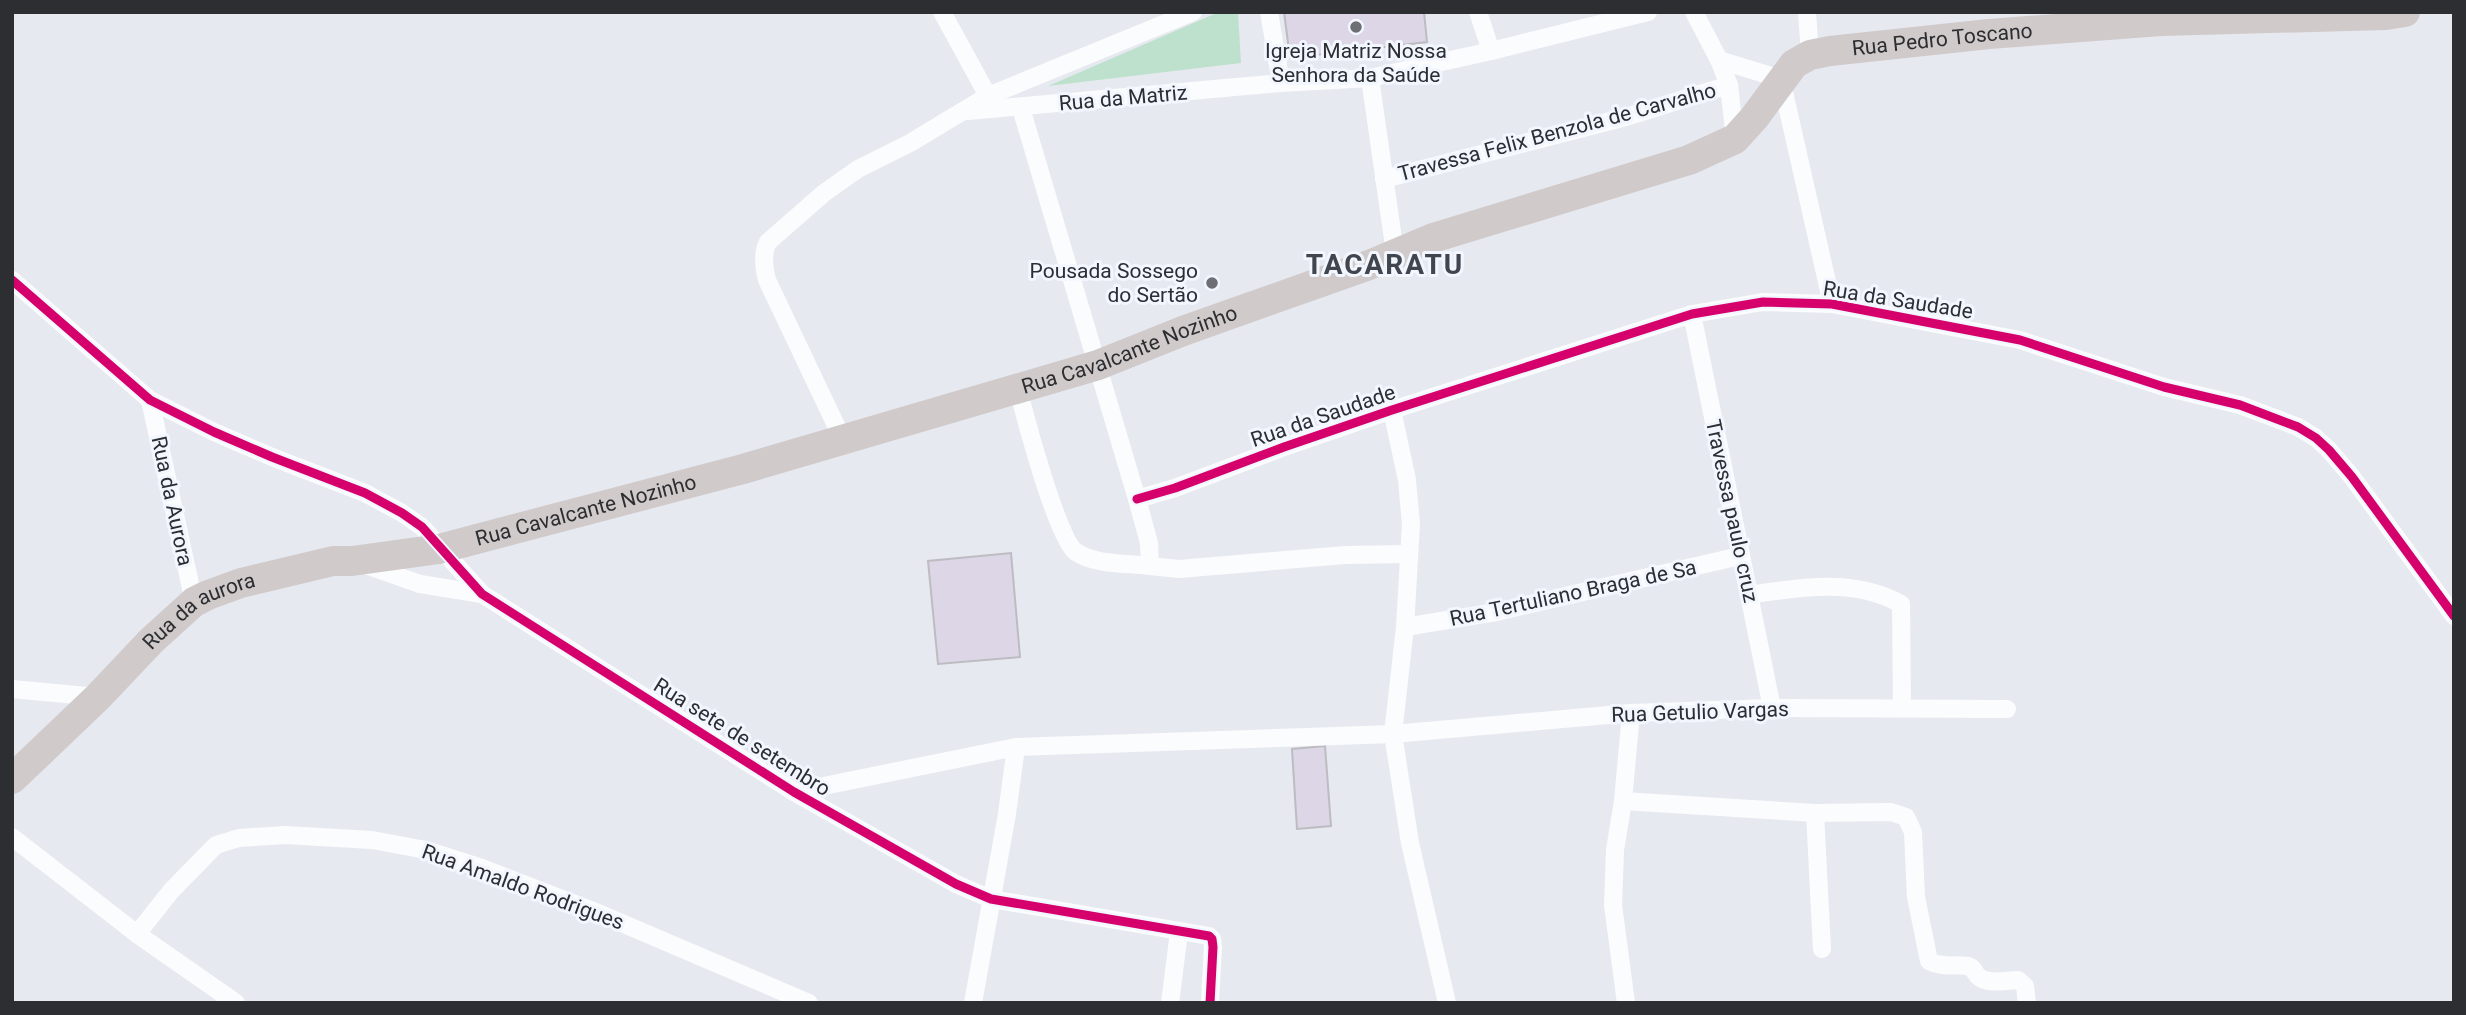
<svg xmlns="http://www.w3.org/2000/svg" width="2466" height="1015" viewBox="0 0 2466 1015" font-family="Roboto,sans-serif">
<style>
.green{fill:#bee1cd}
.building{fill:#dcd6e7;stroke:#bcbcc1;stroke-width:2}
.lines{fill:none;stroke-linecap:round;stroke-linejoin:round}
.minor{stroke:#fbfcfd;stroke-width:18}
.primary{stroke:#d1caca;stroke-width:30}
.cycleway-casing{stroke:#f2f6ff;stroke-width:13}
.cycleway{stroke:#d6006c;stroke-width:9}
.poi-dot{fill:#6d6f74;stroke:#f2f6ff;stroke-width:2.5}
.labels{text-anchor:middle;stroke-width:6;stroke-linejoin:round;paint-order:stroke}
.street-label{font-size:21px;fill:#2c2e32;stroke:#f2f6ff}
.poi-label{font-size:21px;fill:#2c2e32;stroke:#f2f6ff}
.district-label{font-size:28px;font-weight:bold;letter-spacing:2px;fill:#41454e;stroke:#f2f6ff}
</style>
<rect width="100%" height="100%" fill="#e7e9f0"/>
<path class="green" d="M1219 12H1238L1241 63 1048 86Z"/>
<g class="building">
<path d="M1284 12H1424L1427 42 1290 58Z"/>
<path d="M1011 553 1020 657 938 664 928 561Z"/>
<path d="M1325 746 1331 826 1297 829 1292 749Z"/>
</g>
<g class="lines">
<g class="minor">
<path d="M942 12 988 96"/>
<path d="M1269 12 1281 83"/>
<path d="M1478 12 1491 51"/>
<path d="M1694 12 1719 60 1729 85 1735 139"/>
<path d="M1807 12 1810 55"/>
<path d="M1719 60 1781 79 1832 304"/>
<path d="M1370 78 1395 253"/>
<path d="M1021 108 1137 499 1149 543 1150 566 1179 569 1345 555 1409 554"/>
<path d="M968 111 1281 83 1370 78 1491 51 1648 12"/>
<path d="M1384 179 1626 117 1729 85"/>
<path d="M12 280 150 400 214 432 272 457 365 493 402 513 422 527 482 594 794 792 956 884 991 899 1209 936 1212 939 1213 947 1210 1003"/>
<path d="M1692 314 1772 708"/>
<path d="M1018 389C1025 416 1058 541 1076 552 1095 565 1127 563 1150 566"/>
<path d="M150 400 194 602"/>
<path d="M1392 410 1407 480 1411 524 1405 627 1393 734 1410 843 1447 1003"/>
<path d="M843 440 767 280C764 268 762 253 768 242L824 193 858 169 910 143 988 96 1193 12"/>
<path d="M1137 499 1175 488 1284 447 1392 410 1692 314 1763 302 1832 304 2020 340 2164 387 2240 405 2298 427 2316 438 2329 450 2352 477 2454 616"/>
<path d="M363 564 420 584 482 594"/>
<path d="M1749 595C1800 587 1855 578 1901 604L1902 708"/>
<path d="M1405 627 1496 612 1740 556"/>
<path d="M12 689 98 697"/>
<path d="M794 792 1016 747 1393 734 1631 713 1772 708 2007 709"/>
<path d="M1623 801 1815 813 1891 812 1906 817 1913 832 1916 897 1929 961C1941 968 1954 964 1968 966 1975 968 1974 973 1979 977 1988 985 2007 980 2018 980L2025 986 2027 1003"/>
<path d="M1815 813 1822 949"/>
<path d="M12 837 137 934 236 1003"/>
<path d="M137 934 171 891 216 845 239 838 285 835 372 840 426 850 479 867 598 913 809 1003"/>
<path d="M973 1003 1007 814 1016 747"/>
<path d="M1170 1003 1179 932"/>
<path d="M1626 1003 1613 905 1615 850 1623 801 1631 713"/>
</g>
<path class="primary" id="s1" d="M12 779 98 697 151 641 194 602 208 595 241 583 333 561H352L439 549 743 469 1098 365 1183 331 1369 265 1433 238 1689 160 1735 139 1754 118 1794 64 1810 55 1830 51 1989 34 2161 21 2386 15 2405 12"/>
<g class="cycleway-casing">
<g id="cycleway">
<path d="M12 280 150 400 214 432 272 457 365 493 402 513 422 527 482 594 794 792 956 884 991 899 1209 936 1212 939 1213 947 1210 1003"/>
<path d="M1137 499 1175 488 1284 447 1392 410 1692 314 1763 302 1832 304 2020 340 2164 387 2240 405 2298 427 2316 438 2329 450 2352 477 2454 616"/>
</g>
</g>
<use href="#cycleway" class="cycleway"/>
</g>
<g class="poi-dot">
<circle cx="1356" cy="27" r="7"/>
<circle cx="1212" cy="283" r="7"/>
</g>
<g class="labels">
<g class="street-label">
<text dy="7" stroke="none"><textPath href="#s1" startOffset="2114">Rua Pedro Toscano</textPath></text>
<text transform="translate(1123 98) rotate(-5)" y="7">Rua da Matriz</text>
<text transform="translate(1557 132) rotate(-15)" y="7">Travessa Felix Benzola de Carvalho</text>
<text transform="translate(1898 300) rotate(9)" y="7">Rua da Saudade</text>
<text dy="7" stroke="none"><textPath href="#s1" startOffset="1225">Rua Cavalcante Nozinho</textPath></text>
<text transform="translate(1323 416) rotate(-19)" y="7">Rua da Saudade</text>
<text transform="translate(172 501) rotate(78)" y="7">Rua da Aurora</text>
<text dy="7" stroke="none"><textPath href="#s1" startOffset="658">Rua Cavalcante Nozinho</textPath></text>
<text transform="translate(1732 511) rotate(78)" y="7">Travessa paulo cruz</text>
<text transform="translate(1573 593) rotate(-12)" y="7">Rua Tertuliano Braga de Sa</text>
<text dy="7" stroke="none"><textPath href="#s1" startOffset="254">Rua da aurora</textPath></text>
<text transform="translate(1700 712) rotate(-2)" y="7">Rua Getulio Vargas</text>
<text transform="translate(742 737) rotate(32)" y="7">Rua sete de setembro</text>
<text transform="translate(523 887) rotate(20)" y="7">Rua Amaldo Rodrigues</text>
</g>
<g class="poi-label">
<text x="1356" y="58">Igreja Matriz Nossa<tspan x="1356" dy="24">Senhora da Saúde</tspan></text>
<text x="1198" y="278" text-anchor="end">Pousada Sossego<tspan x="1198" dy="24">do Sertão</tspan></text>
</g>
<g class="district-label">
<text x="1385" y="274">TACARATU</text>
</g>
</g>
<rect width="2466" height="1015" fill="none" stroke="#2c2e32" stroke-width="28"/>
</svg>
